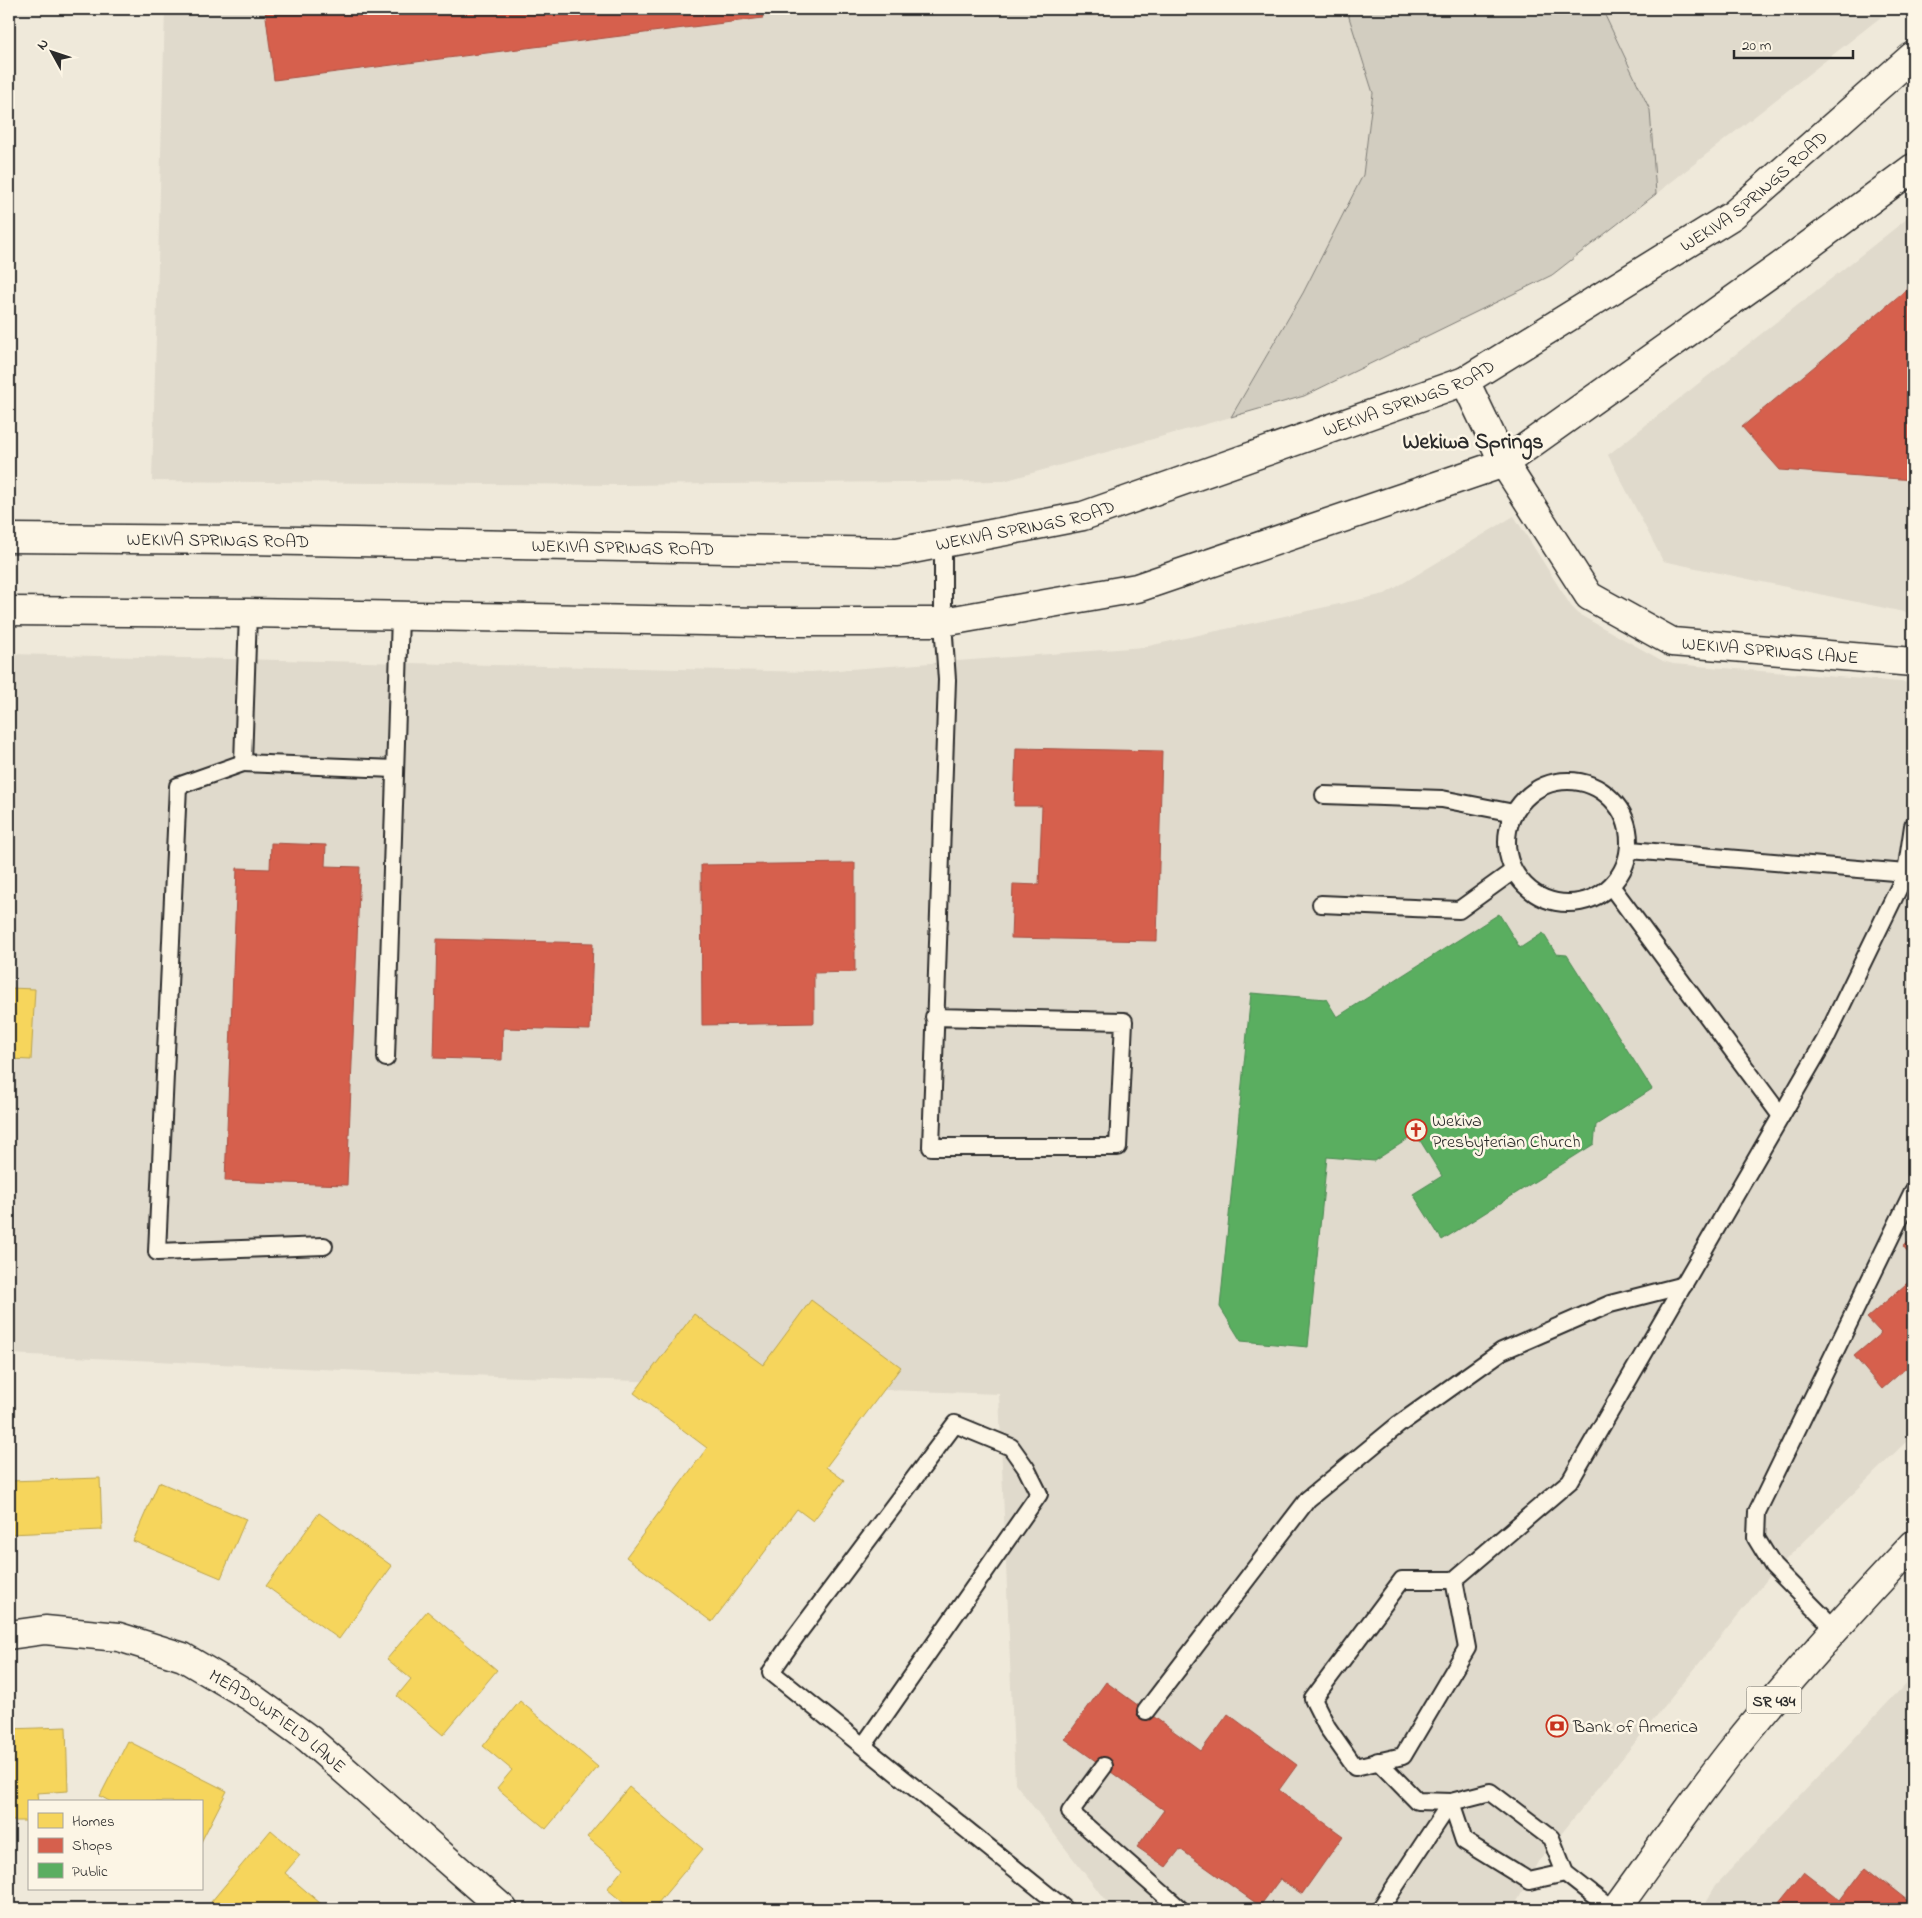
<svg xmlns="http://www.w3.org/2000/svg" width="1922" height="1918" viewBox="0 0 1922 1918" font-family="'Indie Flower',sans-serif">
<style>
.built{fill:#e0dacc}
.green{fill:#d2cdc0;stroke:#7e7c76}
.homes{fill:#f6d55c;stroke:#b9a24d}
.shops{fill:#d6604d;stroke:#a35043}
.public{fill:#5aae61;stroke:#4c8751}
.lines{fill:none;stroke-linecap:round;stroke-linejoin:round}
.lane-casing{stroke:#2b2b2b;stroke-width:20}
.street-casing{stroke:#2b2b2b;stroke-width:31}
.secondary-casing{stroke:#2b2b2b;stroke-width:31}
.primary-casing{stroke:#2b2b2b;stroke-width:31}
.lane{stroke:#fcf5e5;stroke-width:16}
.street{stroke:#fcf5e5;stroke-width:28}
.secondary{stroke:#fcf5e5;stroke-width:28}
.primary{stroke:#fcf5e5;stroke-width:28}
.labels{text-anchor:middle;stroke-width:5;stroke-linejoin:round;paint-order:stroke}
.shield{fill:#fcf5e5;stroke:#6a6863;stroke-width:1}
.shield-label{font-size:16px;font-weight:bold;fill:#2b2b2b}
.street-label{font-size:18px;fill:#2b2b2b;stroke:#fcf5e5}
.poi-label{font-size:18px;fill:#2b2b2b;stroke:#fcf5e5;text-anchor:start}
.district-label{font-size:22px;font-weight:bold;fill:#2b2b2b;stroke:#fcf5e5}
</style>
<rect width="100%" height="100%" fill="#efe9da"/>
<filter id="ink" filterUnits="userSpaceOnUse"><feTurbulence type="fractalNoise" baseFrequency=".02" numOctaves="2"/><feDisplacementMap in="SourceGraphic" scale="10" xChannelSelector="R" yChannelSelector="G"/><feConvolveMatrix kernelMatrix="1 2 1 2 8 2 1 2 1" color-interpolation-filters="sRGB"/></filter>
<g filter="url(#ink)">
<g class="built">
<path d="M165 9H1353L1349 14 1373 93 1363 175 1303 293 1231 417 1004 481 616 485 152 481Z"/>
<path d="M1602 9H1891L1656 194 1650 110Z"/>
<path d="M1913 214V614L1663 561 1608 455Z"/>
<path d="M1514 516 1571 606 1580 615 1663 661 1673 664 1913 683V1435L1773 1572 1540 1860 1513 1909H1112L1015 1783 999 1394 385 1372 9 1354V654L811 672 1144 647 1385 594Z"/>
<path d="M1913 1676V1909H1702L1716 1885Z"/>
</g>
<path class="green" d="M1353 9H1602L1650 110 1656 194 1552 275 1304 396 1231 417 1303 293 1363 175 1373 93 1348 14Z"/>
<g class="homes">
<path d="M9 988 35 989 31 1060 9 1059Z"/>
<path d="M811 1300 901 1367 826 1467 844 1480 813 1521 797 1509 712 1622 626 1557 707 1448 634 1393 694 1314 763 1365Z"/>
<path d="M100 1478 102 1530 9 1534V1481Z"/>
<path d="M159 1482 246 1519 221 1578 133 1541Z"/>
<path d="M319 1513 392 1566 339 1639 266 1586Z"/>
<path d="M427 1611 497 1670 443 1735 397 1696 411 1679 387 1659Z"/>
<path d="M520 1701 598 1767 546 1829 497 1788 512 1770 483 1746Z"/>
<path d="M66 1727 68 1791 37 1793 38 1802H29V1821H9V1729Z"/>
<path d="M128 1741 227 1791 201 1842V1802H111L100 1796Z"/>
<path d="M629 1787 703 1849 653 1909H631L607 1889 624 1868 587 1837Z"/>
<path d="M271 1830 300 1855 285 1873 327 1909H220L211 1902Z"/>
</g>
<g class="shops">
<path d="M265 9H762L763 18 274 80Z"/>
<path d="M1913 284V480L1780 470 1742 427Z"/>
<path d="M1016 748 1162 751 1157 941 1011 938 1013 884 1039 885 1042 806H1014Z"/>
<path d="M271 843 326 845 325 866 360 867 347 1185 225 1181 237 868 270 869Z"/>
<path d="M855 863V972L814 973V1023L702 1025 701 865Z"/>
<path d="M437 939 593 943 590 1030 503 1028 502 1060 434 1058Z"/>
<path d="M1913 1237V1258L1903 1246Z"/>
<path d="M1913 1278V1362L1882 1389 1854 1356 1881 1333 1867 1318Z"/>
<path d="M1106 1682 1201 1751 1228 1714 1297 1765 1279 1790 1343 1836 1302 1894 1280 1879 1260 1906 1180 1849 1166 1867 1137 1847 1164 1810 1065 1739Z"/>
<path d="M1865 1867 1908 1901 1902 1909H1774L1804 1872 1840 1900Z"/>
</g>
<path class="public" d="M1499 914 1520 948 1543 933 1556 954 1567 955 1652 1089 1596 1125 1594 1144 1442 1240 1413 1194 1442 1176 1416 1134 1374 1161 1327 1157 1308 1347 1241 1341 1220 1307 1251 993 1326 999 1337 1017Z"/>
<g class="lines">
<g class="lane-casing">
<g id="lane">
<path d="M248 613 243 763 178 786 157 1252 324 1246"/>
<path d="M243 763 395 769"/>
<circle cx="1568" cy="842" r="61"/>
<path d="M1324 795 1442 799 1514 813"/>
<path d="M1630 850 1906 873"/>
<path d="M1611 886 1781 1116"/>
<path d="M1321 904 1459 910 1513 871"/>
<path d="M934 1017 1124 1021 1118 1147H931L947 680 943 622V543"/>
<path d="M386 1058 400 616"/>
<path d="M1454 1580 1467 1648 1403 1756 1355 1767 1327 1727 1313 1699 1402 1580H1454L1570 1481 1825 1040 1906 873 1913 826"/>
<path d="M1836 1630 1773 1566 1756 1538 1757 1512 1913 1191"/>
<path d="M1146 1711 1308 1499 1398 1425 1502 1351 1610 1304 1684 1285"/>
<path d="M864 1745 1039 1494 1026 1468 1011 1447 955 1424 796 1636 771 1672 1065 1909"/>
<path d="M1378 1761 1417 1801 1451 1802"/>
<path d="M1104 1766 1070 1812 1180 1909"/>
<path d="M1565 1873 1529 1881 1464 1841 1451 1802 1490 1792 1551 1838 1565 1873 1611 1909"/>
<path d="M1380 1909 1451 1802"/>
</g>
</g>
<g class="street-casing">
<g id="street">
<path id="s1" d="M9 1635 45 1630 119 1637 183 1657 251 1697 309 1739 503 1909"/>
</g>
</g>
<g class="secondary-casing">
<g id="secondary">
<path id="s2" d="M1465 381 1504 463 1589 596 1672 642 1913 662"/>
<path id="s3" d="M9 538 245 540 897 552 1083 516 1465 381 1733 215 1913 56"/>
<path d="M9 611 248 613 762 622H943L1137 588 1504 463 1781 266 1913 168"/>
</g>
</g>
<g class="primary-casing">
<path id="primary" d="M1616 1909C1654 1857 1690 1804 1730 1753 1787 1681 1850 1612 1913 1545"/>
</g>
<use href="#lane" class="lane"/>
<use href="#street" class="street"/>
<use href="#secondary" class="secondary"/>
<use href="#primary" class="primary"/>
</g>
</g>
<defs>
<g id="church-ring" transform="scale(1.125)"><circle r="9.5" fill="#fcf5e5" stroke="#c8321e" stroke-width="1.5"/><path d="M-1.2-6h2.4v3.5h3.3v2.4h-3.3V6h-2.4V-.1h-3.3v-2.4h3.3Z" fill="#c8321e"/></g>
<g id="bank-ring" transform="scale(1.125)"><circle r="9.5" fill="#fcf5e5" stroke="#c8321e" stroke-width="1.5"/><path d="M-6-4H6V4H-6ZM0-2.3a2.3 2.3 0 1 0 0 4.6a2.3 2.3 0 1 0 0-4.6Z" fill="#c8321e"/></g>
</defs>
<g fill-rule="evenodd">
<use href="#church-ring" x="1416" y="1130"/>
<use href="#bank-ring" x="1557" y="1726"/>
</g>
<g class="labels">
<rect class="shield" x="1746.5" y="1686.5" width="55" height="27" rx="4"/>
<g class="shield-label">
<text x="1774" y="1706">SR 434</text>
</g>
<g class="street-label">
<text dy="6" stroke="none"><textPath href="#s3" startOffset="1829">WEKIVA SPRINGS ROAD</textPath></text>
<text dy="6" stroke="none"><textPath href="#s3" startOffset="1424">WEKIVA SPRINGS ROAD</textPath></text>
<text dy="6" stroke="none"><textPath href="#s3" startOffset="1019">WEKIVA SPRINGS ROAD</textPath></text>
<text dy="6" stroke="none"><textPath href="#s3" startOffset="209">WEKIVA SPRINGS ROAD</textPath></text>
<text dy="6" stroke="none"><textPath href="#s3" startOffset="614">WEKIVA SPRINGS ROAD</textPath></text>
<text dy="6" stroke="none"><textPath href="#s2" startOffset="442">WEKIVA SPRINGS LANE</textPath></text>
<text dy="6" stroke="none"><textPath href="#s1" startOffset="292">MEADOWFIELD LANE</textPath></text>
</g>
<g class="poi-label">
<text x="1432" y="1126">Wekiva<tspan x="1432" dy="21">Presbyterian Church</tspan></text>
<text x="1573" y="1732">Bank of America</text>
</g>
<g class="district-label">
<text x="1473" y="448">Wekiwa Springs</text>
</g>
</g>
<rect width="1922" height="1918" fill="none" stroke="#fcf5e5" stroke-width="30"/>
<rect x="15" y="15" width="1892" height="1888" fill="none" stroke="#2b2b2b" stroke-width="2" filter="url(#ink)"/>
<rect x="28" y="1800" width="175" height="90" fill="#fcf5e5" stroke="#a8a49b"/>
<rect x="38" y="1813" width="25" height="15" fill="#f6d55c" stroke="#a8a49b"/>
<text x="72" y="1826" font-size="15" fill="#2b2b2b">Homes</text>
<rect x="38" y="1838" width="25" height="15" fill="#d6604d" stroke="#a8a49b"/>
<text x="72" y="1850" font-size="15" fill="#2b2b2b">Shops</text>
<rect x="38" y="1863" width="25" height="15" fill="#5aae61" stroke="#a8a49b"/>
<text x="72" y="1876" font-size="15" fill="#2b2b2b">Public</text>
<g transform="translate(52 52) rotate(310)" stroke="#fcf5e5" stroke-width="4" paint-order="stroke">
<path d="M0-4L9 19L0 12L-9 19Z" fill="#2b2b2b"/>
<text y="-8" font-size="14" font-weight="bold" text-anchor="middle" fill="#2b2b2b">N</text>
</g>
<path d="M1734 50v8h119v-8" fill="none" stroke="#2b2b2b" stroke-width="2.5"/>
<text x="1742" y="50" font-size="15" fill="#2b2b2b" stroke="#fcf5e5" stroke-width="4" paint-order="stroke">20 m</text>
</svg>
